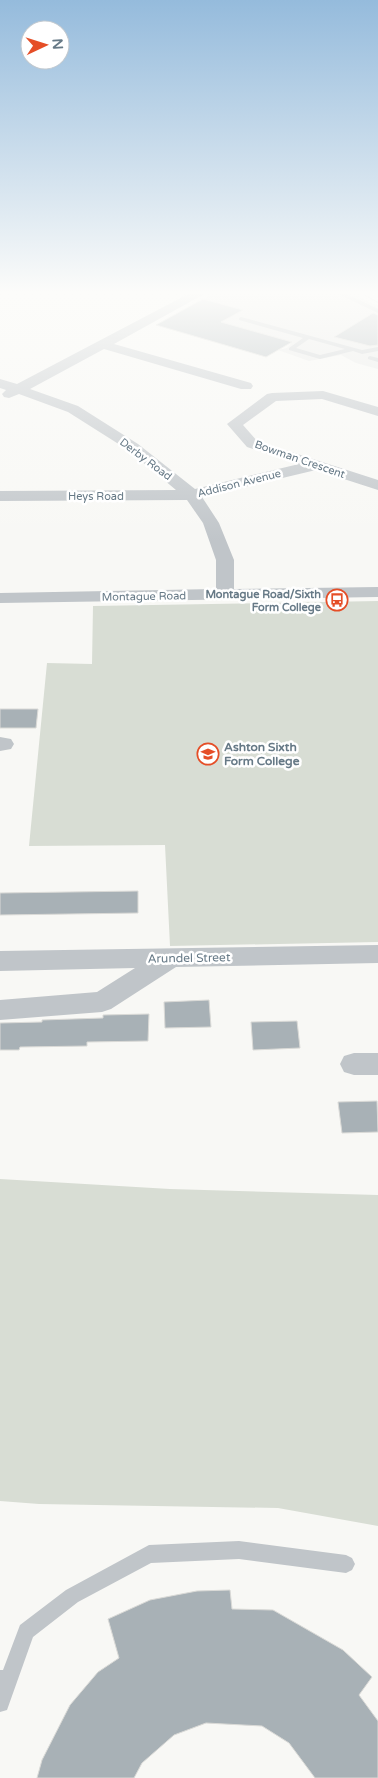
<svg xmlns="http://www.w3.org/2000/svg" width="378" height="1778" viewBox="0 0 378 1778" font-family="'Varela Round',sans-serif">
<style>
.built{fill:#e6e7e6}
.green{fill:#d8ddd4}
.building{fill:#a8b1b6;stroke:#dadad7}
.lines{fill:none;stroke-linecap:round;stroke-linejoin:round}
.primary-casing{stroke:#b4b9bd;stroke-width:1}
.service{fill:#c0c5c9;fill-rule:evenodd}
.minor{fill:#c0c5c9;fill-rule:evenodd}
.primary{fill:#fff;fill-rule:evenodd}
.labels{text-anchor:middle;stroke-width:5;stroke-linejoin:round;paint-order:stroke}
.far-street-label{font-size:11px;fill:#667986;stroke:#fff}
.far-poi-label{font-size:11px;font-weight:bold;fill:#667986;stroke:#fff;text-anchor:end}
.poi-label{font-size:12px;font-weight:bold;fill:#667986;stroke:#fff;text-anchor:start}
.street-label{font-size:12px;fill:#667986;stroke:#fff}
</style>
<rect width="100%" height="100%" fill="#f8f8f5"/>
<path class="built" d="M213 293H351L378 306V369L356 363 341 355 309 361 278 350 287 348 290 345 291 342 221 322 242 310 203 299Z"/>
<g class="green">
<path d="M378 601V942L170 946 165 845 29 846 47 663 92 664 93 606Z"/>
<path d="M0 1179 170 1189 378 1195V1526L278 1508 39 1504 0 1501Z"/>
</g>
<g class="building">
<path d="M203 299 243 310 221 322 292 342 266 357 156 325Z"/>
<path d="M373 313 378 315V345L370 346 334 337Z"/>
<path d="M0 709H38L36 728H0Z"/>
<path d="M138 891V913L0 915V893Z"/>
<path d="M209 1000 211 1027 165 1028 164 1002Z"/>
<path d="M149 1014 148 1041 87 1042V1046L20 1047 19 1050H0V1023L42 1022V1020L103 1018V1015Z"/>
<path d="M297 1021 300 1048 253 1050 251 1022Z"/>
<path d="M377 1101 378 1132 342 1133 338 1102Z"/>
<path d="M230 1590 232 1609 273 1610 343 1650 372 1677 359 1695 378 1721V1778H315L289 1743 262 1726 206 1723 174 1735 142 1763 134 1778H37L42 1760 70 1705 98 1672 119 1658 108 1619 150 1600 197 1591Z"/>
</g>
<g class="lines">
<g class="primary-casing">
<path id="primary" d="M362 293H378V302Z"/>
</g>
<g class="service">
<path d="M336 293H345L378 309V313Z"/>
<path d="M241 317 362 350 378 347V351L362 354 353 351 320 359 289 350V348L303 338 239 320V318ZM309 339 345 349 320 355 296 348Z"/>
<path d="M370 356 378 358V362L368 359V357Z"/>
<path d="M239 1541 346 1555 352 1558 355 1564 352 1570 346 1573 239 1559 151 1563 78 1602 33 1637 7 1710 0 1712V1670H3L20 1625 66 1590 149 1545Z"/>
</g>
<g class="minor">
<path d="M190 293H206L114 344 251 383 253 386 251 389H241L104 349 30 389 78 406 138 444 195 489 299 464 247 447 227 424 267 394 272 393 323 391 378 407V416L322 399 276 401 243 425 257 441 378 480V490L316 470 202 497 219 523 234 560V589L378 587V597L0 603V593L216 589V560L203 523 187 500 0 501V491L176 490 128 450 68 412 19 394 9 398 4 397 2 394 6 390 0 388V379L17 384Z"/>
<path d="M0 737 11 739 14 744 11 749 0 751Z"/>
<path d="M378 945V963L176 967 111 1009 102 1012 0 1020V1000L97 992 135 968 0 971V951Z"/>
<path d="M354 1053H378V1075H354L344 1072 340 1064 344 1056Z"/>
</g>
<use href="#primary" class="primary"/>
</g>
<linearGradient id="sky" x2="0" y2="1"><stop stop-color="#95bbdc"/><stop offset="0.54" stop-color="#fcfcfa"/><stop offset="1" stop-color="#fcfcfa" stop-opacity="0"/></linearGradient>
<rect width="378" height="542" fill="url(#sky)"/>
<defs>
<g id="bus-ring" transform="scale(1.125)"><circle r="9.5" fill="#fff" stroke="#e54e27" stroke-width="1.5"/><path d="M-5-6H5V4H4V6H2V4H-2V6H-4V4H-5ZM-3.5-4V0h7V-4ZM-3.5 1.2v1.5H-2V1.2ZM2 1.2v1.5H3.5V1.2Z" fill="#e54e27"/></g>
<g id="university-ring" transform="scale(1.125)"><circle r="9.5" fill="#fff" stroke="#e54e27" stroke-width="1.5"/><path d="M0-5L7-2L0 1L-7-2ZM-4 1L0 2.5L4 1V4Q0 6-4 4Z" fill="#e54e27"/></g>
</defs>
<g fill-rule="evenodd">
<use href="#bus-ring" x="337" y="600"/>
<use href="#university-ring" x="208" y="754"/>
</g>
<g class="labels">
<g class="far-street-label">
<text transform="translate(146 459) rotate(37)" y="4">Derby Road</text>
<text transform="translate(300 459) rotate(19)" y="4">Bowman Crescent</text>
<text transform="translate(239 483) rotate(-14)" y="4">Addison Avenue</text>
<text x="96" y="500">Heys Road</text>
<text transform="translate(144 596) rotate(-1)" y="4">Montague Road</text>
</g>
<g class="far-poi-label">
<text x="321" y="598">Montague Road/Sixth<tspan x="321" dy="13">Form College</tspan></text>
</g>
<g class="poi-label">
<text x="224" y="751">Ashton Sixth<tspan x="224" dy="14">Form College</tspan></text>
</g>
<g class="street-label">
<text transform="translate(189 958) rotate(-1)" y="4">Arundel Street</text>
</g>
</g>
<g transform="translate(45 45) rotate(86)"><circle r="24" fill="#ffffff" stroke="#c2c9cf"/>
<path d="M0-4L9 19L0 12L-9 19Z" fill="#e54e27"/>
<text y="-8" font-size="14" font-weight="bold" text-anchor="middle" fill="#667986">N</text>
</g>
</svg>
